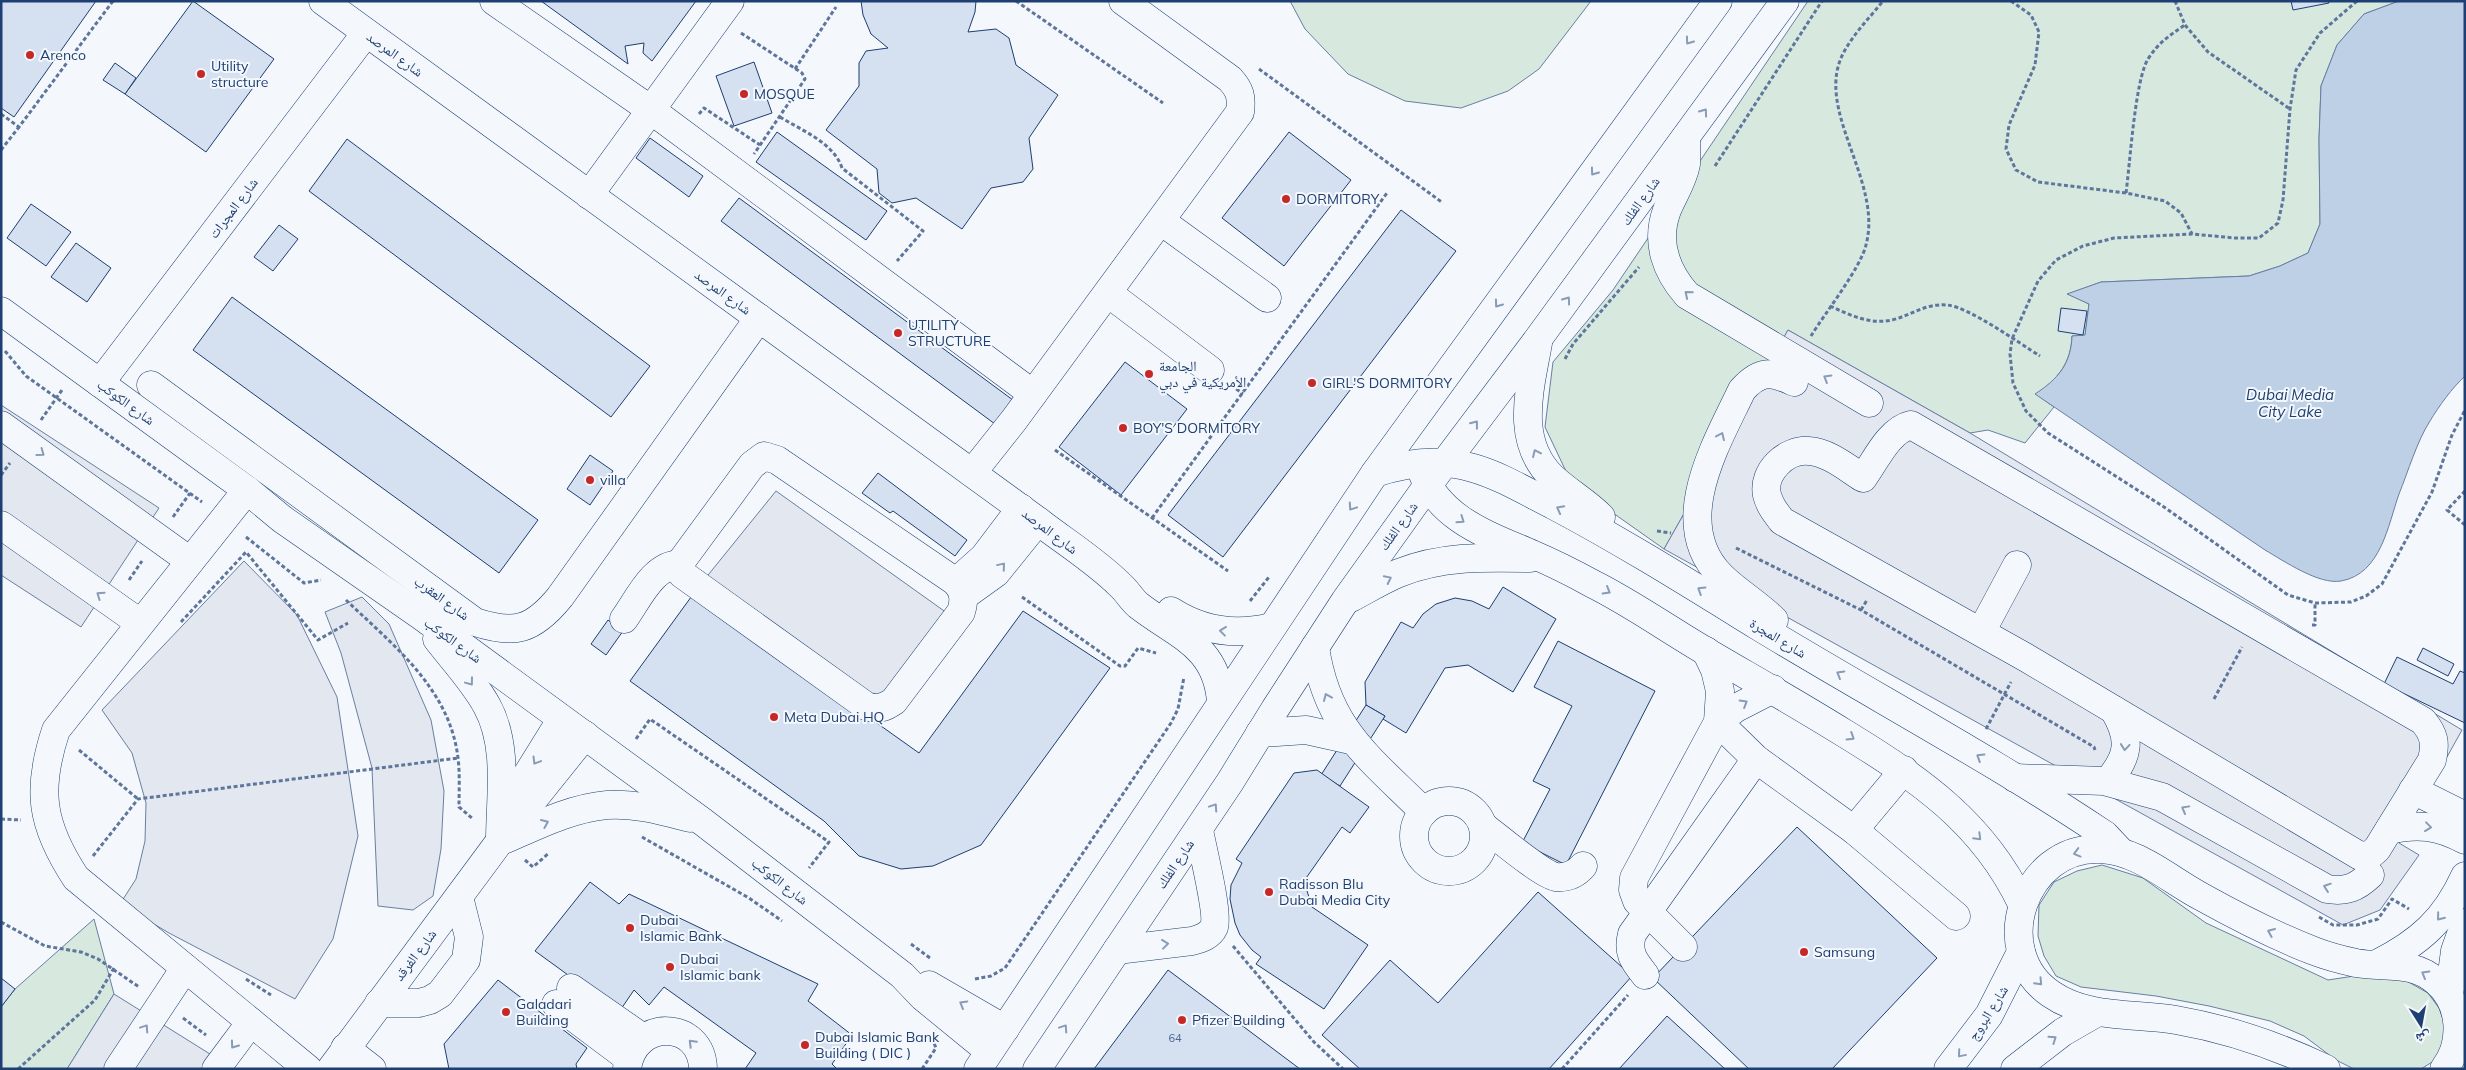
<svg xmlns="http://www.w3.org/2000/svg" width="2466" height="1070" viewBox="0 0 2466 1070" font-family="Mulish,'Noto Naskh Arabic',sans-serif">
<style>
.green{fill:#d7e8df;stroke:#687fa3}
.parking{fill:#e3e8f0;stroke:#687fa3}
.water{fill:#bed0e5;stroke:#687fa3}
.building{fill:#d5e0f0;stroke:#1d3f73}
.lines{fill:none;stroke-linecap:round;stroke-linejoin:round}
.minor-casing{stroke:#1d3f73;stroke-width:29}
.path{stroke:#5e769c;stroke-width:3;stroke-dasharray:4 2.5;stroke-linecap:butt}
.minor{stroke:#f4f7fb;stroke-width:28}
.oneway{stroke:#889bb7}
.poi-dot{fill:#c62828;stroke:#f4f7fb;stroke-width:2}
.labels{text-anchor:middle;stroke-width:4;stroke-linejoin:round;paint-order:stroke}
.number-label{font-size:11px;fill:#4b6792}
.street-label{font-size:14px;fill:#1d3f73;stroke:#f4f7fb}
.poi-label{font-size:14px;fill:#1d3f73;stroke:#f4f7fb;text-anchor:start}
.water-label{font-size:15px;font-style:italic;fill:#1d3f73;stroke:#f4f7fb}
</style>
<rect width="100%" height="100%" fill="#f4f7fb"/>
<g class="green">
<path d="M1290 1H1591L1539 69 1508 91 1461 108 1405 101 1348 74 1305 29Z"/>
<path d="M1808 1H2399L2364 14 2337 45 2321 86 2319 139 2320 224 2308 253 2280 266 2249 276 2101 282 2068 294 2089 304 2085 336H2072C2071 363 2058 379 2036 394L2054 407 2025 443 1988 430 1970 433 1788 330 1664 549 1572 484 1545 427 1553 362 1613 290Z"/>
<path d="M2102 865 2143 878 2206 923 2328 980 2354 976 2405 980 2428 993 2439 1008 2445 1025V1045L2437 1059 2421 1069H2354L2336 1060 2304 1036 2270 1021 2209 1006 2156 996 2081 987 2056 976 2044 956 2038 936 2039 905 2054 882 2077 871Z"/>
<path d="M94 919 114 994 67 1069H1V1007L15 989Z"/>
</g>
<g class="parking">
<path d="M1788 330 1970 433 2462 730 2399 843 2419 855 2380 910 2343 925 1664 549Z"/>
<path d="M1 405 159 508 81 627 1 575Z"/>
<path d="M776 491 954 618 880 717 700 585Z"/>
<path d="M244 561 297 615 337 697 358 836 333 939 295 999 169 933 120 904 136 879 145 841 146 803 132 753 102 710Z"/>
<path d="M362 597 389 624 431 720 444 791 441 849 433 896 413 910 378 906 372 768 341 653 325 612Z"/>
<path d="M114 994 234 1069H67Z"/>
</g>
<path class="water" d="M2399 1H2465V376C2452 388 2439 406 2430 421 2417 441 2408 472 2399 494 2388 525 2381 574 2341 581 2319 585 2284 561 2265 550L2035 394C2058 379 2071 364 2072 336L2085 335 2089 304 2067 294 2101 282 2249 276 2280 266 2308 253 2320 224 2319 139 2321 86 2337 45 2364 14Z"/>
<g class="building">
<path d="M1 1H96L14 117 1 108Z"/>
<path d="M193 1 274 59 206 152 125 94Z"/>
<path d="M541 1H696L652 61 643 53 644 43 625 46 628 64Z"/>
<path d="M861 1H976L975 12 968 32 996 29 1009 38 1016 65 1058 95 1029 138 1033 169 1023 182 991 188 962 229 916 198 892 203 879 193 877 169 826 130 859 86V63L866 51 888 48 871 34 863 15Z"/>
<path d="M2291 1H2329V3L2293 10Z"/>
<path d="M754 62 772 113 734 126 716 76Z"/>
<path d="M115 63 136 78 125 94 103 80Z"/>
<path d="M777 132 887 211 866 240 756 162Z"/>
<path d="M1289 132 1351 180 1284 266 1222 218Z"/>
<path d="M650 138 703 176 689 197 636 158Z"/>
<path d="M347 139 650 366 611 417 309 191Z"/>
<path d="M739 198 1017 403 999 427 721 221Z"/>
<path d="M31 204 71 232 46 266 7 238Z"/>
<path d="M1401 210 1456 251 1223 557 1168 515Z"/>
<path d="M279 225 298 239 273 271 254 257Z"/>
<path d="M76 243 111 268 87 302 51 277Z"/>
<path d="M232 297 538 520 499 573 193 350Z"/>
<path d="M2061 308 2087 311 2083 335 2058 331Z"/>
<path d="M1125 362 1187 409 1121 495 1059 447Z"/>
<path d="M590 455 613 471 590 505 567 489Z"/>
<path d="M878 473 967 540 955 556 893 511 890 513 862 493Z"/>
<path d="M1503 587 1556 619 1513 692 1468 665 1445 668 1406 733 1383 719 1385 716 1366 705 1365 682 1401 622 1413 628 1423 614 1436 604 1455 598 1472 601 1489 609Z"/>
<path d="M694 593 919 753 1023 611 1110 668 981 845 933 866 901 869 859 856 824 821 630 681Z"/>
<path d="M608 620 623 631 606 655 591 644Z"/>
<path d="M1558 641 1655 691 1566 865 1522 843 1550 789 1533 781 1572 706 1534 687Z"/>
<path d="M2423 648 2454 664 2448 676 2417 660Z"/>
<path d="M2397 657 2453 684 2460 671 2465 673V723L2384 684Z"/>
<path d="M1366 705 1385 716 1340 786 1321 775Z"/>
<path d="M1317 770 1369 807 1350 833 1342 827 1304 881 1312 907 1368 945 1324 1009 1256 964 1261 957 1252 950 1240 935 1235 923 1230 899 1231 885 1242 863 1236 859 1294 773Z"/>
<path d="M1797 827 1937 958 1832 1069H1749L1653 978Z"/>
<path d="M590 882 619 904 629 894 818 984 808 1001 852 1035 832 1064 837 1069H745L756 1053 664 987 649 1005 634 990 619 1012 535 951Z"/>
<path d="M1538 892 1632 976 1549 1069H1360L1322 1035 1390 960 1438 1003Z"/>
<path d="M1168 970 1300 1069H1094Z"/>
<path d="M1 978 15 989 1 1007Z"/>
<path d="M498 980 587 1048 576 1064 577 1069H449L444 1044Z"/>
<path d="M1667 1016 1725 1069H1619Z"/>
</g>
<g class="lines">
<g class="minor-casing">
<g id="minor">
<path d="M323 1 1038 521C1065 542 1096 561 1120 585 1127 591 1131 599 1138 605 1176 635 1217 645 1221 702"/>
<path d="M494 1 651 110 1033 394"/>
<path d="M1686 137C1686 146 1687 156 1686 164 1683 181 1673 195 1667 210 1655 242 1666 271 1687 295L1869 403"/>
<path d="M589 195 730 1"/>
<path d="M1161 221 1267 298"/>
<path d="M1108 293 1210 370"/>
<path d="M1 311 247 490 282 519 420 615 703 822 902 975 923 997 989 1051"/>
<path d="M1538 343C1530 389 1514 441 1553 478 1568 492 1586 502 1601 517"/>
<path d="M100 383 366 33"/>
<path d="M151 385 475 622C515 635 533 630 560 597L759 318"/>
<path d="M1 425 190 561"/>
<path d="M1911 425 2423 721C2434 734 2436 743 2432 760L2377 849 2370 855 2360 856 2025 657 1782 521C1775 512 1770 506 1767 495 1762 472 1786 449 1809 451 1828 452 1847 468 1863 478 1876 460 1889 430 1911 425Z"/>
<path d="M764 456 777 460 956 582C964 591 965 600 961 612L894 701C884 708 877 710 866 706L682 574 680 564 683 559 752 465Z"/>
<path d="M1421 469C1438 519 1488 535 1532 554 1553 563 1573 573 1593 584 1633 604 1669 630 1707 652 1753 679 1799 705 1844 733 1919 779 1983 822 2022 904"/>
<path d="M972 473 1014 420 1240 112C1242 97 1240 90 1230 79L1123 1"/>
<path d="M1375 473C1408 462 1440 458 1473 468 1501 476 1527 492 1553 505 1623 542 1690 584 1758 626 1873 696 1993 760 2105 835L2121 852"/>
<path d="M247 490 56 730C36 790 41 825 76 878L308 1069"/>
<path d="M1 525 140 623"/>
<path d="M956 582 984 557 1021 508"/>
<path d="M964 596 996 573 1038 521"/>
<path d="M1351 598C1366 590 1382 580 1399 573 1441 556 1485 557 1530 558"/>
<path d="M1171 611C1202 631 1235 636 1271 627"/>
<path d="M624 619C639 598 653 565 680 564"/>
<path d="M1774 620C1758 604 1737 592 1721 576 1668 523 1717 443 1742 390 1760 370 1771 371 1794 382"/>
<path d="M1981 632 2017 565"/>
<path d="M437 639C454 661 474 682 487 706 509 746 500 798 500 841"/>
<path d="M1315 647C1327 729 1369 757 1424 812"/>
<path d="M1718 722 1756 759 1854 830 1956 916"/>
<path d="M1718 722 1736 708 1773 689"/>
<path d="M1260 733 1306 730 1351 740"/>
<path d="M2015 778 2104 781 2162 797 2327 889C2346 892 2356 888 2370 875"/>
<path d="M2108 781C2130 755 2131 739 2114 710"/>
<path d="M2413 790 2465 816"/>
<circle cx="1449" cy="836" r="35"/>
<path d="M507 819 525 778 561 720"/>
<path d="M1483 826C1498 837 1541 874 1556 877 1567 878 1576 874 1583 866"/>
<path d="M1854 830 1904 770"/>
<path d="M2389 830C2418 823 2439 826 2465 840"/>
<path d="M506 839C538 825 572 808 607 805 636 803 663 811 690 818"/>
<path d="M1683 947 1637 901 1633 890 1634 878 1718 722 1720 691 1715 670 1706 651"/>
<path d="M1117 950 1192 941C1200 939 1210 936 1214 927 1219 914 1202 847 1199 830"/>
<path d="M2377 964C2420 942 2445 920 2465 876"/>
<path d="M1645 975C1634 961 1627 953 1632 934L1756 759"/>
<path d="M929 985 1005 1029"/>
<path d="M571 988 643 1038"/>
<path d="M2449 996 2455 951 2465 923"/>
<path d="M379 1003H419L430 1000 440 994 466 960 469 937 459 897"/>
<path d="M556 1004 628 1058"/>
<path d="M345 1048 372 1069"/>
<path d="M118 1069 185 968"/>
<path d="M216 1069 251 1022"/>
<path d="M331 1069 500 841 585 735"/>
<path d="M627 1069C633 1018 702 1019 703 1069"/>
<path d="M978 1069 1375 473 1718 1"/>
<path d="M1037 1069 1230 782 1275 709 1345 601 1428 485 1538 339 1785 1"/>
<path d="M1948 1069 1989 1015 2021 952"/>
<path d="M2015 1069 2063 1032 2096 1013"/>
<path d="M2326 1069C2278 1046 2228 1029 2176 1020 2134 1013 2087 1019 2051 994 1988 951 2024 847 2099 849 2138 850 2168 879 2202 897 2238 917 2275 936 2314 951 2327 956 2342 960 2356 963 2385 968 2413 960 2437 982 2462 1004 2464 1043 2444 1069"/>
</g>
</g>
<g class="path">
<path d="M1016 1 1163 103"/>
<path d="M2011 1 2031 15 2039 32 2035 65 2009 125 2006 149 2016 170 2038 182 2126 193 2165 201 2181 213 2192 234"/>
<path d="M2175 1 2185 25 2208 52 2290 109"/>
<path d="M2357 1 2320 33 2296 70 2290 109 2283 200 2278 223 2259 238H2235L2192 234 2114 238 2083 246 2056 260 2038 281 2012 339 2010 354 2013 383 2026 411 2048 433 2164 507 2288 595 2315 603 2351 602 2366 596 2382 584 2432 492 2452 435 2465 410"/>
<path d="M741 33 802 73 805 79 754 154"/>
<path d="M795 69 836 7"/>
<path d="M1259 69 1443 203"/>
<path d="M1 114 19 127 113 1"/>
<path d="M699 114 704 108 760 145"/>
<path d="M780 117C801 130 834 143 842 168L923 231 897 261"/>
<path d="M1 150 19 127"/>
<path d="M1715 166 1822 1"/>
<path d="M2126 193C2130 164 2135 80 2148 59 2158 43 2170 35 2185 25"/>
<path d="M1830 306C1850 315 1870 325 1892 320 1912 315 1926 303 1947 305 1969 307 2019 343 2040 356"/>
<path d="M1811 336C1825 313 1860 269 1866 245 1882 186 1824 121 1838 67 1844 43 1868 20 1883 1"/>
<path d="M5 351 26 376 202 502"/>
<path d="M1565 359 1573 344 1639 267"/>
<path d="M1231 385 1243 394"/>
<path d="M41 420 62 390"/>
<path d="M1055 450 1228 571"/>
<path d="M1 475 10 463"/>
<path d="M2465 491 2447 510 2465 525"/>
<path d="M173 517 190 493"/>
<path d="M1152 518 1387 193"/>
<path d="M1657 531 1671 533"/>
<path d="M246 537 304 583 321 580"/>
<path d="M1736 548 1861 610 2094 747 2095 750"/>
<path d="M129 580 142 561"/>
<path d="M1022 597 1120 666H1125L1138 648 1156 653"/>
<path d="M346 600C393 645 450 689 458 758 460 774 459 791 459 807L473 819"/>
<path d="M1250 601 1269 577"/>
<path d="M1861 610 1867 600"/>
<path d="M181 622 246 552 318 640 348 623"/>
<path d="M2312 625H2315V603"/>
<path d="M2214 699 2242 647"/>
<path d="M1986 729 2011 682"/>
<path d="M636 739 650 719 829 842 809 868"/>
<path d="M79 750 138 799"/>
<path d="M1 819 21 820"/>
<path d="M642 837 749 898 782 921"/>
<path d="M93 856 138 799 458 758"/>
<path d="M525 860 533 867 549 853"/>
<path d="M2319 917 2333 925H2357L2378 919 2392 899 2409 909"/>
<path d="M1 922 45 946 81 952 98 959 139 987"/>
<path d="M911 944 930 958"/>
<path d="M1233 946 1314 1042 1343 1069"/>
<path d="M246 979 271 995"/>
<path d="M975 979 991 976 1005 968 1171 723 1178 709 1184 677"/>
<path d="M183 1018 206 1035"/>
<path d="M18 1069 95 1000 114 968"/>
<path d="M922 1069 936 1048 934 1043"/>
<path d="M1562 1069 1628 995"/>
</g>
<use href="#minor" class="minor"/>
</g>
<defs><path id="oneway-chevron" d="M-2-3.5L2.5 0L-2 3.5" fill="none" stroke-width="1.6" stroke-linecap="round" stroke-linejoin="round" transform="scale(1.25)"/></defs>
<g class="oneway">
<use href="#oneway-chevron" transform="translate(1689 41) rotate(126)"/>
<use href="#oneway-chevron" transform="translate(1704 112) rotate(-54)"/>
<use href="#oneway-chevron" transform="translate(1594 172) rotate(126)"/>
<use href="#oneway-chevron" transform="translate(1688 294) rotate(-140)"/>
<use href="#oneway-chevron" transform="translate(1567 300) rotate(-54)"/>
<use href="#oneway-chevron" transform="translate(1498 304) rotate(126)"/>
<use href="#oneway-chevron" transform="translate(1827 378) rotate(-149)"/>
<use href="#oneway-chevron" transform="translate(1475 424) rotate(-52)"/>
<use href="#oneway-chevron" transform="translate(1721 436) rotate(-65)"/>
<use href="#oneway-chevron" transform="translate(41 453) rotate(36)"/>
<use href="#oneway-chevron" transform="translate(1536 453) rotate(-115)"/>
<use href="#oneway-chevron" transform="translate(1352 507) rotate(124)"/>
<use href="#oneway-chevron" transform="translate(1560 509) rotate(-152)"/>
<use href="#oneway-chevron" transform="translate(1461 520) rotate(35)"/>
<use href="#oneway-chevron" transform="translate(1002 566) rotate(-50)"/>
<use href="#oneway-chevron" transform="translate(1388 579) rotate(-26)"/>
<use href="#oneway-chevron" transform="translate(1701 590) rotate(-148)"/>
<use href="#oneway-chevron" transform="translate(1607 591) rotate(30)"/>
<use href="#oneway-chevron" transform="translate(100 595) rotate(-145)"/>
<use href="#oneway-chevron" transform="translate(1223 631) rotate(-173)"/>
<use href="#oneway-chevron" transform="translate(1840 674) rotate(-150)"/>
<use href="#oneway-chevron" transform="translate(470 682) rotate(53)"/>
<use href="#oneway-chevron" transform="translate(1327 697) rotate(-113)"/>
<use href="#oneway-chevron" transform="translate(1744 703) rotate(-31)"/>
<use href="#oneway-chevron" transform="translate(1851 737) rotate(32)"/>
<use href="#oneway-chevron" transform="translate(2125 747) rotate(95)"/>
<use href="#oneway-chevron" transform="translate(1980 757) rotate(-148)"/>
<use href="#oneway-chevron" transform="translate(536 761) rotate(121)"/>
<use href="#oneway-chevron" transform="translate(1214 807) rotate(-56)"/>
<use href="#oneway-chevron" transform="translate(2185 809) rotate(-151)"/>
<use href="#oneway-chevron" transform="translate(545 823) rotate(-23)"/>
<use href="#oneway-chevron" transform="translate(2428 827) rotate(7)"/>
<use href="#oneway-chevron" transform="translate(1978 837) rotate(45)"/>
<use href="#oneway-chevron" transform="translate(2077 853) rotate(165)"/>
<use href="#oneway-chevron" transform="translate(2327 887) rotate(-161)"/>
<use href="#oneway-chevron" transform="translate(2440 917) rotate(129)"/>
<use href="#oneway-chevron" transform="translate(2271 932) rotate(-157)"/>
<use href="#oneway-chevron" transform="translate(1165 944) rotate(-7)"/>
<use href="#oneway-chevron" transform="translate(2425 974) rotate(-150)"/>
<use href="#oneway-chevron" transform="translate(2039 982) rotate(47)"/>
<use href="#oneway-chevron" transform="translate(963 1004) rotate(-150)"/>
<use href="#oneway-chevron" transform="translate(145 1028) rotate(-56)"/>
<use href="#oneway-chevron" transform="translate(1064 1028) rotate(-56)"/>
<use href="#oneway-chevron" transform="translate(2053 1039) rotate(-35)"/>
<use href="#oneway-chevron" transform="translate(692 1043) rotate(-135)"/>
<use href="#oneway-chevron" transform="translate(234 1045) rotate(126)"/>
<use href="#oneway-chevron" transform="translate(1961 1054) rotate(130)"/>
</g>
<g class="poi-dot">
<circle cx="30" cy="55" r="5"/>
<circle cx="201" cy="74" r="5"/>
<circle cx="744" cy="94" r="5"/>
<circle cx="1286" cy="199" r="5"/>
<circle cx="898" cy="333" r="5"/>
<circle cx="1149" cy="374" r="5"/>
<circle cx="1312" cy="383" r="5"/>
<circle cx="1123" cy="428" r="5"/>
<circle cx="590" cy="480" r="5"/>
<circle cx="774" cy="717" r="5"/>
<circle cx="1269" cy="892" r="5"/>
<circle cx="630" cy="928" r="5"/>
<circle cx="1804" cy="952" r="5"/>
<circle cx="670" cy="967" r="5"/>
<circle cx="506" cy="1012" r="5"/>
<circle cx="1182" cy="1020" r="5"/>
<circle cx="805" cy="1045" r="5"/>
</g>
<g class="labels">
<g class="number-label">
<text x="1175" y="1042">64</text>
</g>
<g class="street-label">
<text transform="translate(395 54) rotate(36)" y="5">شارع المرصد</text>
<text transform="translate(1640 201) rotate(-54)" y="5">شارع الفلك</text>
<text transform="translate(233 208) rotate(-53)" y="5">شارع المجرات</text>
<text transform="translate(723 292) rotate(36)" y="5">شارع المرصد</text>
<text transform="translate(126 402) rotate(36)" y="5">شارع الكوكب</text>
<text transform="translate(1398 526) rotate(-54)" y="5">شارع الفلك</text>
<text transform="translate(1050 531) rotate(37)" y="5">شارع المرصد</text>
<text transform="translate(442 598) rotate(36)" y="5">شارع العقرب</text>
<text transform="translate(1778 638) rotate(31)" y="5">شارع المجرة</text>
<text transform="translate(453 640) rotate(36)" y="5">شارع الكوكب</text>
<text transform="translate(1175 864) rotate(-56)" y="5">شارع الفلك</text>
<text transform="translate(780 881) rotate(38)" y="5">شارع الكوكب</text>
<text transform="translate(415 955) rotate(-53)" y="5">شارع الفرقد</text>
<text transform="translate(1988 1013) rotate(-58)" y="5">شارع البروج</text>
</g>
<g class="poi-label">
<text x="40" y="60">Arenco</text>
<text x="211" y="71">Utility<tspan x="211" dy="16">structure</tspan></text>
<text x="754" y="99">MOSQUE</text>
<text x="1296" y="204">DORMITORY</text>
<text x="908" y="330">UTILITY<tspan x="908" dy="16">STRUCTURE</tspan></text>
<text x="1159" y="371">الجامعة<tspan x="1159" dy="16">الأمريكية في دبي</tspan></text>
<text x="1322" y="388">GIRL'S DORMITORY</text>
<text x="1133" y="433">BOY'S DORMITORY</text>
<text x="600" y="485">villa</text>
<text x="784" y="722">Meta Dubai HQ</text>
<text x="1279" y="889">Radisson Blu<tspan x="1279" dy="16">Dubai Media City</tspan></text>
<text x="640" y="925">Dubai<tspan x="640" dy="16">Islamic Bank</tspan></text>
<text x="1814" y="957">Samsung</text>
<text x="680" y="964">Dubai<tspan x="680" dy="16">Islamic bank</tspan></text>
<text x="516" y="1009">Galadari<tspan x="516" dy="16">Building</tspan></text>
<text x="1192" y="1025">Pfizer Building</text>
<text x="815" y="1042">Dubai Islamic Bank<tspan x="815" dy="16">Building ( DIC )</tspan></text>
</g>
<g class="water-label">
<text x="2290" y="400">Dubai Media<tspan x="2290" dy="17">City Lake</tspan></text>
</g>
</g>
<rect width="2466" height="1070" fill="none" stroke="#1d3f73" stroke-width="5"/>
<g transform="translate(2421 1025) rotate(169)" stroke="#f4f7fb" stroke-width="4" paint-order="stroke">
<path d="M0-4L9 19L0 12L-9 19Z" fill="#1d3f73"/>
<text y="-8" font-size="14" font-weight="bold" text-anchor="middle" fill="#1d3f73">ش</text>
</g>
</svg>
